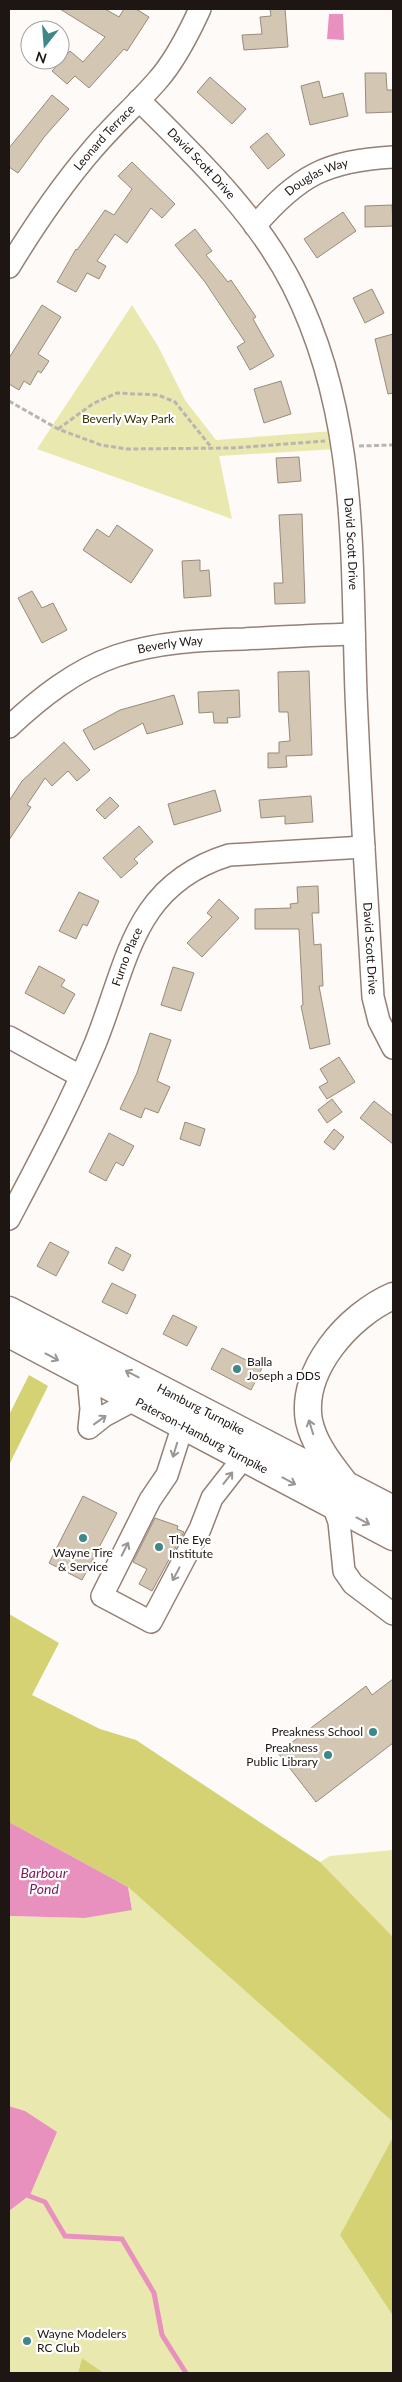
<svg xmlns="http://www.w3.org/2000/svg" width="402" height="2382" viewBox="0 0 402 2382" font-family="Lato,sans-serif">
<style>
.green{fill:#e9e8ae}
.forest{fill:#d4d272}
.water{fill:#e991be}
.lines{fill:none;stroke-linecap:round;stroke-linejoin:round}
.stream{stroke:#e991be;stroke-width:5}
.building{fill:#d3c7b4;stroke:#978b79}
.minor-casing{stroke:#958076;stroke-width:24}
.major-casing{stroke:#958076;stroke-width:29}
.path{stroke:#bab5b2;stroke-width:3;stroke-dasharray:5 2.5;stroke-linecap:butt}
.minor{stroke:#fff;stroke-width:21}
.major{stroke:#fff;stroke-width:26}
.oneway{stroke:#9a9694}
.poi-dot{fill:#3f8788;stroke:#fff;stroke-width:2}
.labels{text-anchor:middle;stroke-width:4.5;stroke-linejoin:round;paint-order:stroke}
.street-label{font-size:12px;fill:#1e1612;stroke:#fff}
.park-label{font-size:12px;fill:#35340a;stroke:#fff}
.poi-label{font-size:12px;fill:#1e1612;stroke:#fff;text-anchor:start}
.water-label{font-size:14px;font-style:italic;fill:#7e1958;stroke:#fff}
</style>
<rect width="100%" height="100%" fill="#fefaf7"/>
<g class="green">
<path d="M132 305 158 346 185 400 216 440 333 431 336 449 219 456 232 519 37 449Z"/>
<path d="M393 1850V1937L320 1862 330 1856Z"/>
<path d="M128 1887 393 2122V2137L340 2235 393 2316V2373H104L82 2358 78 2373H9V2211L30 2195 25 2111 9 2106V1916L85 1918 132 1909Z"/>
</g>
<g class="forest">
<path d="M29 1375 48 1386 9 1465V1415Z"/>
<path d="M9 1614 59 1643 32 1695 100 1729 136 1740 320 1862 393 1937V2122L128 1887 9 1822Z"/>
<path d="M393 2137V2316L340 2235Z"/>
<path d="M82 2358 104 2373H78Z"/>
</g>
<g class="water">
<path d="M329 14H343L344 40 327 39Z"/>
<path d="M9 1822 128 1887 132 1910 85 1918 9 1916Z"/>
<path d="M9 2106 25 2111 57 2132 30 2195 9 2211Z"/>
</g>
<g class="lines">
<path class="stream" d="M24 2194 45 2202 65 2236 122 2239 154 2293 162 2335 186 2373"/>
</g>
<g class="building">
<path d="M60 9H105L119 17 124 9H136L149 17 127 51 124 49 89 88 75 76 67 84 52 71 70 51 83 62 105 37Z"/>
<path d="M270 9H285L288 47 244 50 242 35 262 34 260 17 271 16Z"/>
<path d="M365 73H386L387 90H393V112L366 113Z"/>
<path d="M210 77 246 109 232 124 197 92Z"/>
<path d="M319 81 323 98 343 93 348 116 310 125 301 86Z"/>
<path d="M52 95 69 109 45 136 18 173 9 167V148Z"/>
<path d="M267 133 285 155 268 169 250 147Z"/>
<path d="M132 162 175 204 162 218 151 208 127 243 115 234 97 261 106 266 99 279 87 273 76 292 57 282 76 249 77 250 105 210 114 215 132 189 118 176Z"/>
<path d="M392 205 393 226 365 227V206Z"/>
<path d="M343 212 356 231 317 258 304 239Z"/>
<path d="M195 229 212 251 206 255 228 282 231 280 256 317 253 319 274 356 250 370 237 347 245 342 205 282 175 245Z"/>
<path d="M372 289 384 313 365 323 353 298Z"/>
<path d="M42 305 61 317 38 354 49 361 41 373 38 371 30 385 24 381 19 390 9 384V358Z"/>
<path d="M393 334V393L388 394 375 339Z"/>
<path d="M281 381 291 414 264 423 254 389Z"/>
<path d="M299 457 301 481 278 483 276 458Z"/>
<path d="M302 514 305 603 275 604 274 583H283L279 515Z"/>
<path d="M117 525 153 550 131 583 83 550 97 529 109 537Z"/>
<path d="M200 560V571L209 570 211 596 184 598 182 561Z"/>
<path d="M32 591 42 608 53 603 67 630 42 643 18 598Z"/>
<path d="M309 671 312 755 286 756 287 767 268 768V753H279V742L290 741 288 712H279L278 672Z"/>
<path d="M239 690 240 717 227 718 228 723H214L213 712 199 713 198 692Z"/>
<path d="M174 695 183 724 147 734 143 723 94 750 83 730 120 710Z"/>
<path d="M64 742 90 770 77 781 68 771 52 786 45 778 27 805 31 807 9 840V801L22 781Z"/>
<path d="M215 790 221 811 174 825 168 804Z"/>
<path d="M311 796 313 822 285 824V816L261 818 259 800Z"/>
<path d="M110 797 119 806 105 819 96 810Z"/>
<path d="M139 826 153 842 134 859 138 863 121 878 103 858Z"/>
<path d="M318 886 319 913H312L314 945 321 944 323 986H319L330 1044 310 1049 301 1006 303 1005 299 929H255V909L291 908 290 904 298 903 297 887Z"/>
<path d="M79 892 99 901 87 926 83 924 76 939 59 931Z"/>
<path d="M219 899 239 918 202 957 187 943 212 917 207 913Z"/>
<path d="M39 966 65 980 61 986 75 994 64 1014 25 993Z"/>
<path d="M173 967 194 973 181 1011 161 1005Z"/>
<path d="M150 1033 171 1040 157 1081 170 1087 158 1113 145 1108 141 1118 120 1109 137 1073Z"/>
<path d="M339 1057 355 1082 327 1099 319 1087 328 1082 320 1069Z"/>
<path d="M332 1099 342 1112 327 1123 318 1110Z"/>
<path d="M374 1101 393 1116V1144L360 1118Z"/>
<path d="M185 1122 205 1129 200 1146 180 1139Z"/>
<path d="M334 1129 344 1137 334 1150 324 1142Z"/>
<path d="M109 1133 134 1146 123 1166 116 1162 106 1181 89 1172Z"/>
<path d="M50 1242 69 1252 56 1276 37 1266Z"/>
<path d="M116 1247 131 1255 123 1271 108 1263Z"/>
<path d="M112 1283 136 1295 127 1314 102 1302Z"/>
<path d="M173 1315 197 1327 187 1346 163 1334Z"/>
<path d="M222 1348 262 1368 251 1390 211 1369Z"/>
<path d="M83 1496 117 1513 82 1580 49 1563Z"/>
<path d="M155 1518 178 1526 177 1529 184 1532 152 1591 139 1584 147 1569 133 1562Z"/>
<path d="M393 1679V1743L316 1802 278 1753 366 1686 372 1695Z"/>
</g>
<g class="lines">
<g class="minor-casing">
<g id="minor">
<path id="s1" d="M139 100C196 157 256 213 293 286 358 415 351 552 356 693 360 794 367 896 373 997L379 1021 393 1048"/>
<path id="s2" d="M255 226C299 175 326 161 393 157"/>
<path id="s3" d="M9 267C34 226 61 186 92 150 113 125 137 104 157 81 175 61 189 33 200 9"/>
<path id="s4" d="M9 727C40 698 75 670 116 656 158 642 200 640 244 639 280 637 317 635 354 634"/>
<path d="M9 1037 80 1076"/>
<path id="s5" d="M9 1219C39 1162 70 1104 95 1044 128 963 132 885 229 855L364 847"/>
<path d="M88 1376 91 1409 89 1428 104 1416 134 1400"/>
<path d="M183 1425 167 1475 150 1500 102 1596 151 1622 200 1529 212 1498 244 1457"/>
<path d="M333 1505 339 1522 344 1571 353 1584 393 1614"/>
</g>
</g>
<g class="major-casing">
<g id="major">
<path id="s6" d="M9 1310 393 1509"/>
<path id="s7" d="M9 1334 393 1537"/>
<path d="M343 1481C329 1463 314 1444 309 1421 300 1370 349 1315 393 1296"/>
</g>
</g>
<g class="path">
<path d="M9 401 58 429 101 445 127 449 233 448 325 441"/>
<path d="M58 429 94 403 117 393 158 395 175 402 211 447"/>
<path d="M359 446 393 445"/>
</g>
<use href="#minor" class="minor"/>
<use href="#major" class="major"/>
</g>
<defs><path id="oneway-shaft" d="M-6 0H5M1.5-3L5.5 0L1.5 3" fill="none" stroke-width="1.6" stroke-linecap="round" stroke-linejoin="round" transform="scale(1.25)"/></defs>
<g class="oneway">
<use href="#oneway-shaft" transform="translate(52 1357) rotate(28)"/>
<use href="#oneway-shaft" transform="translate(132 1374) rotate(-153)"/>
<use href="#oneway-shaft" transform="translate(100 1420) rotate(-36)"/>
<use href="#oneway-shaft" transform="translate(311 1427) rotate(-107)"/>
<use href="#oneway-shaft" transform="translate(175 1450) rotate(107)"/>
<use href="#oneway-shaft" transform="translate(228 1478) rotate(-52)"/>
<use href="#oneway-shaft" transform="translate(289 1481) rotate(28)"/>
<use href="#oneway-shaft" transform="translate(363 1521) rotate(28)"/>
<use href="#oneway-shaft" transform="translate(125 1549) rotate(-63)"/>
<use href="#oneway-shaft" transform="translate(176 1574) rotate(118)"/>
</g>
<g class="poi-dot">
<circle cx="237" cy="1369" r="5"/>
<circle cx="83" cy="1538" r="5"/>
<circle cx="159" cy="1547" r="5"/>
<circle cx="373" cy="1732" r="5"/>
<circle cx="328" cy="1755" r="5"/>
<circle cx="27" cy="2341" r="5"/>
</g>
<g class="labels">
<g class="street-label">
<text dy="4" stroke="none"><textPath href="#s3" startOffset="161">Leonard Terrace</textPath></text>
<text dy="4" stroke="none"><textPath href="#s1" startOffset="89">David Scott Drive</textPath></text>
<text dy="4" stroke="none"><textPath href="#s2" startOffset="80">Douglas Way</textPath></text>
<text dy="4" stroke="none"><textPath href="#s1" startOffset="509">David Scott Drive</textPath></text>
<text dy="4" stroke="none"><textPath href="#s4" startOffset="185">Beverly Way</textPath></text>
<text dy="4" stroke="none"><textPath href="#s1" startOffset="914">David Scott Drive</textPath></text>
<text dy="4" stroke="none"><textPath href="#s5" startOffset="288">Furno Place</textPath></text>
<text dy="4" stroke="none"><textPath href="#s6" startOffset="216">Hamburg Turnpike</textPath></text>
<text dy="4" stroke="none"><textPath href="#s7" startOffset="218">Paterson-Hamburg Turnpike</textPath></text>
</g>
<g class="park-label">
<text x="128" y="423">Beverly Way Park</text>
</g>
<g class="poi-label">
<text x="247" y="1366">Balla<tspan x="247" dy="14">Joseph a DDS</tspan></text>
<text x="169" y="1544">The Eye<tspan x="169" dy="14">Institute</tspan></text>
<text x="83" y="1557" text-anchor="middle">Wayne Tire<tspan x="83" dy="14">&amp; Service</tspan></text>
<text x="363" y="1736" text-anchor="end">Preakness School</text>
<text x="318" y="1752" text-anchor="end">Preakness<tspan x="318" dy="14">Public Library</tspan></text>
<text x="37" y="2338">Wayne Modelers<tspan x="37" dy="14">RC Club</tspan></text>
</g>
<g class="water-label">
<text x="44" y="1878">Barbour<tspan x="44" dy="16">Pond</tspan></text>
</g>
</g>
<rect width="402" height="2382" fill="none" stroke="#1e1612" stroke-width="20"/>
<g transform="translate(45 45) rotate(197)"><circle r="24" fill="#ffffff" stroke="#a5a2a0"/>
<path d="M0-4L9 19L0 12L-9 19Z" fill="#3f8788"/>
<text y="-8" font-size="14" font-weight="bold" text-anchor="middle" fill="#1e1612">N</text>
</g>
</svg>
